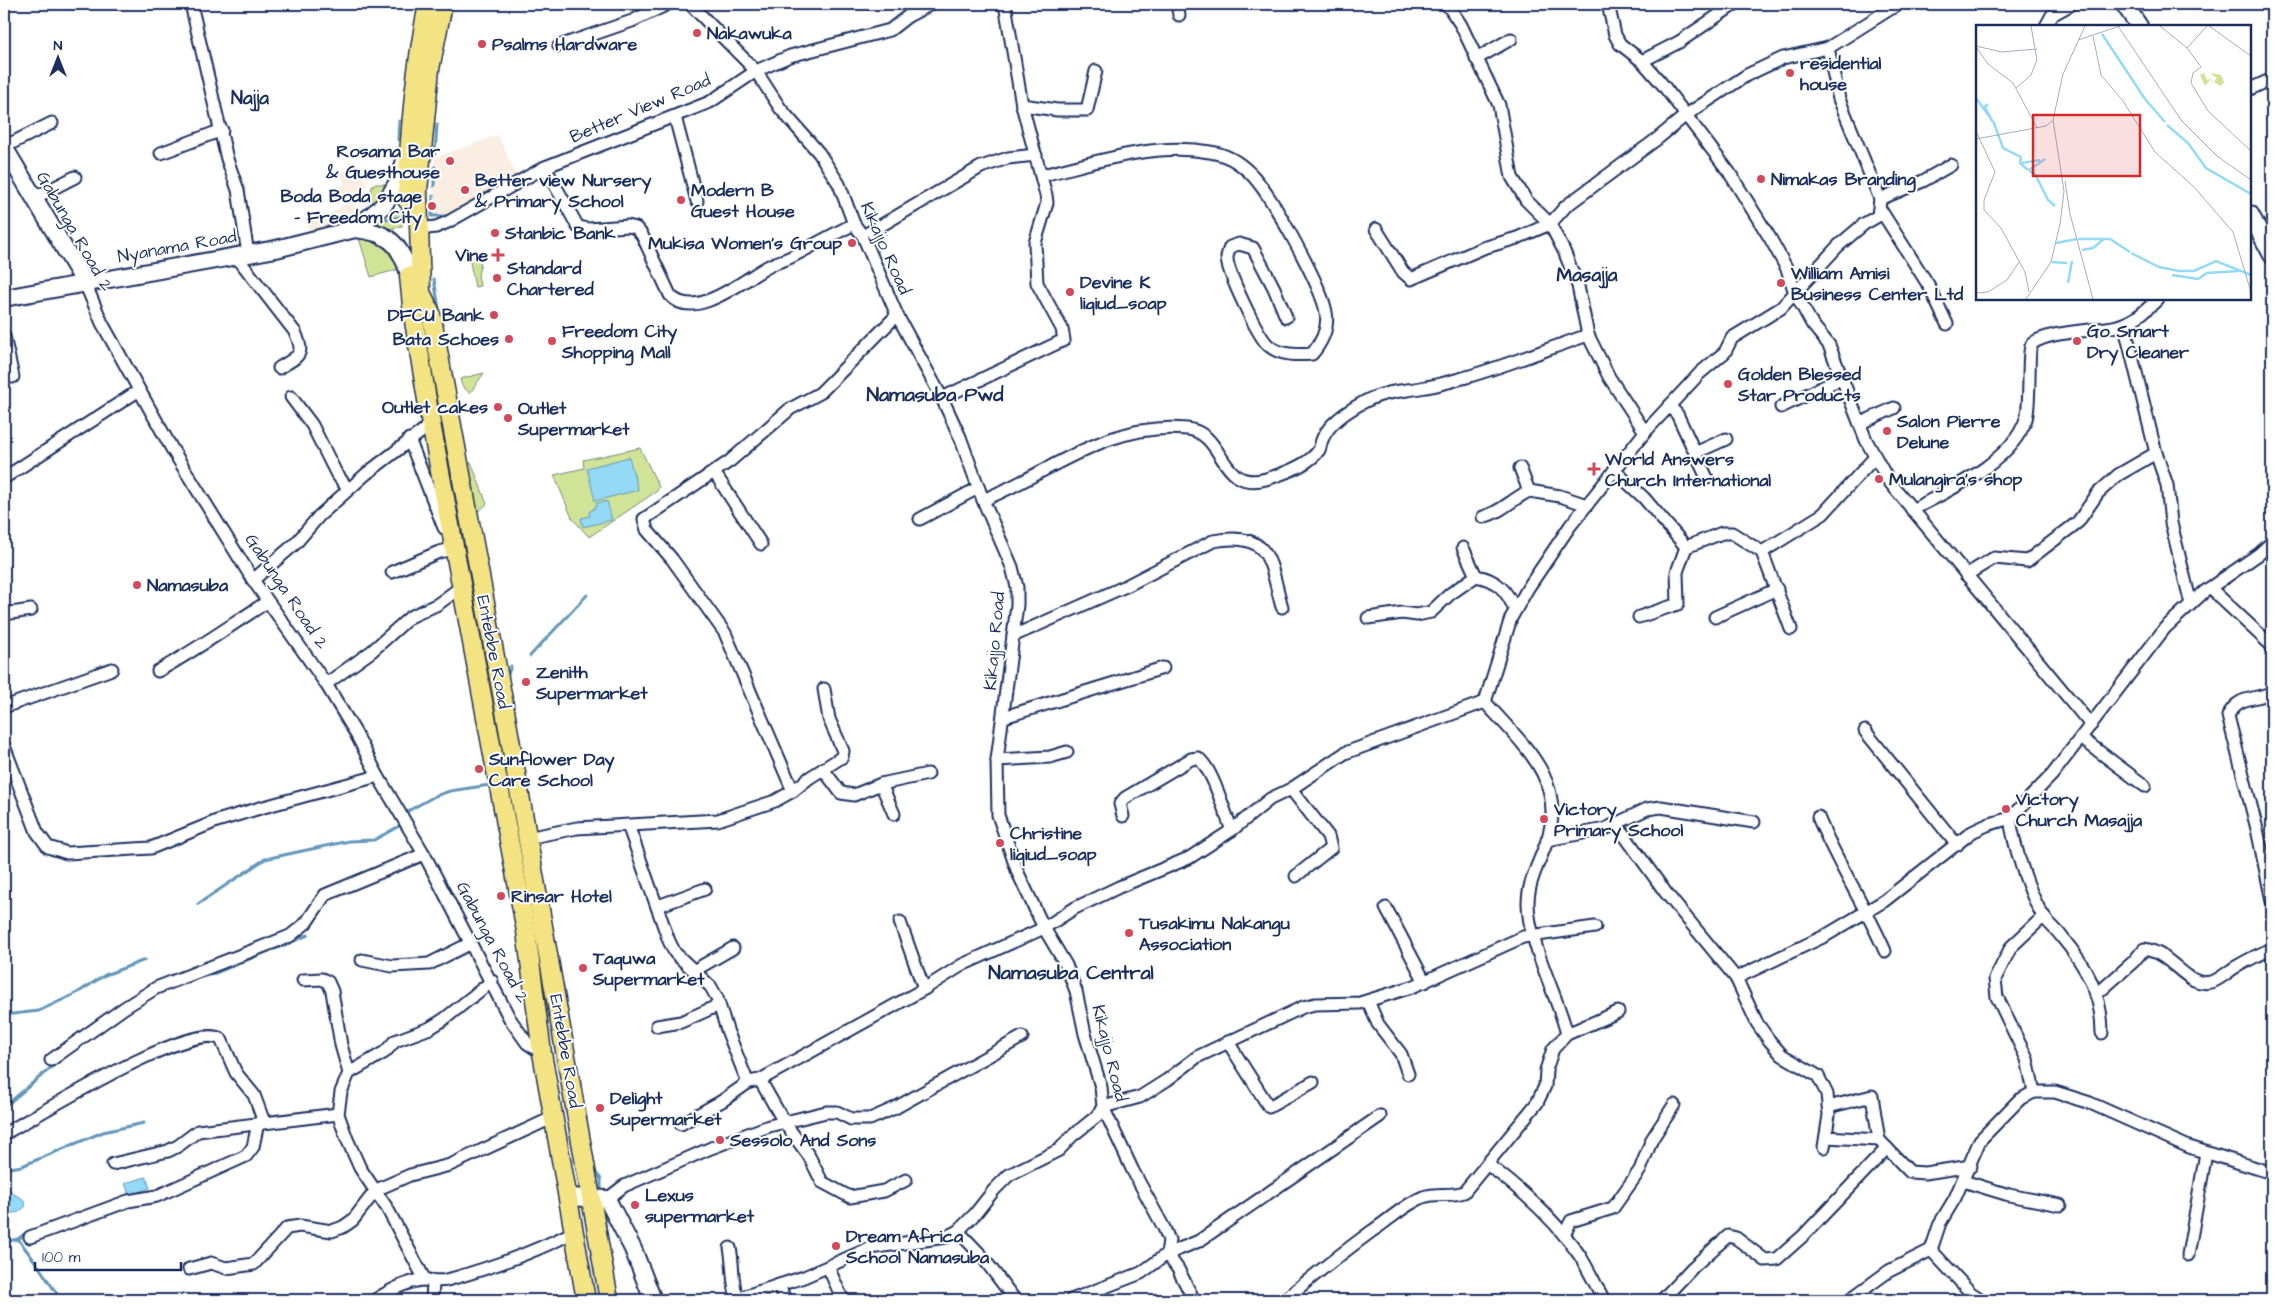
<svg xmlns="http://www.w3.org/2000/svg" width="2276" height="1304" viewBox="0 0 2276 1304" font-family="'Architects Daughter',sans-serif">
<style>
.built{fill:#faeee2}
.green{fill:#d1e397;stroke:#76897a}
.water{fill:#94daf6;stroke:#6496b9}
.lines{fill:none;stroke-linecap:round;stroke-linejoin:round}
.stream{stroke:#6496b9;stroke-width:3}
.street-casing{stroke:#1b2f5e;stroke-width:15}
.secondary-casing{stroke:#1b2f5e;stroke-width:20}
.primary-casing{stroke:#1b2f5e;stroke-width:21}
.street{stroke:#fff;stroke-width:11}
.secondary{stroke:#fff;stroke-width:16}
.primary{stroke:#f4e382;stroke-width:18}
.poi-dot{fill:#d1495b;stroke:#fff;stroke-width:2}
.labels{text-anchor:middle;stroke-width:4;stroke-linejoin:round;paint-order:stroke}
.poi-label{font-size:18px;font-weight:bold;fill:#1b2f5e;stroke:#fff;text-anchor:start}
.street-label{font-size:18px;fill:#1b2f5e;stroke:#fff}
.neighbourhood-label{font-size:19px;font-weight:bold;fill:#1b2f5e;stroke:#fff}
.quarter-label{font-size:20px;font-weight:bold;fill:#1b2f5e;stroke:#fff}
.inset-river{fill:none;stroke:#94daf6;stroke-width:2.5}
.inset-road{fill:none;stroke:#a4acbf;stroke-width:1}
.view{fill:#d62828;fill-opacity:0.15;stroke:#d62828;stroke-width:2.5}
.inset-edge{fill:none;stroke:#1b2f5e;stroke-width:2.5}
</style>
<rect width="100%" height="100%" fill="#fff"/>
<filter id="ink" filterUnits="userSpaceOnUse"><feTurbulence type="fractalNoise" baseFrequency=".02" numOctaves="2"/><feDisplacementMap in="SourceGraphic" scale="10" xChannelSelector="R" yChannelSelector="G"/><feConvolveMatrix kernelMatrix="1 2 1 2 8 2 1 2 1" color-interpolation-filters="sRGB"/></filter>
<g filter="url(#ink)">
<g class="built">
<path d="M498 135 519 182 447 217 433 215 434 158Z"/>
<path d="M347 160 355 163 368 185 357 200 353 201 342 200 334 191 345 184 340 172 351 168Z"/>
<path d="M346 203 352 204 365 214 347 225 310 234 307 219 328 215Z"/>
</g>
<g class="green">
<path d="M374 184H386L391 186 376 204 370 199 372 186Z"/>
<path d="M394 210H403L402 226 385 230 370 224 383 212Z"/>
<path d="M357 232 380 238 403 268 371 277Z"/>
<path d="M475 256 481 263 478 275 480 286 475 287 469 257Z"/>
<path d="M484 373 470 393 462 386 460 379Z"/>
<path d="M640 448 659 487 657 491 589 537 572 518 554 475 584 468 583 460Z"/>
<path d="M471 462 487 504 480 510H476L465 470Z"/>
</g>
<g class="water">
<path d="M629 457 638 490 595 501 587 468Z"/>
<path d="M607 501 612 520 583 527 581 518 590 516 589 512 595 508 597 503Z"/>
<path d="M146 1177 150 1188 129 1195 125 1183Z"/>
<path d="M4 1181 12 1193 23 1199 26 1206 19 1212 8 1214 4 1210Z"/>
</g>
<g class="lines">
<g class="stream">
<path d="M398 140 399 121"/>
<path d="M435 154 437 124"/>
<path d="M434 186 435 167"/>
<path d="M432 216 433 196"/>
<path d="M432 216H447"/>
<path d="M376 223 382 219 404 217"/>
<path d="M347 239 358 237"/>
<path d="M254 244 281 240"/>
<path d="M230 249 244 246"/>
<path d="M83 264 92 271 99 273"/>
<path d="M434 279 441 321"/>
<path d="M530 656 587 595"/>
<path d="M507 677 511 666"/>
<path d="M406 815 408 811 435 796 450 791 490 785"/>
<path d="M198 904 265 859 349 841 374 840 401 825"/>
<path d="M275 949 308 935"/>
<path d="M193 979 213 974 269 951"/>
<path d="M4 1015 39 1011 77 993 105 975 145 960"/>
<path d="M575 1058 577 1067"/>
<path d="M580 1088V1079"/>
<path d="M4 1107 59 1061"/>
<path d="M4 1169 22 1166 103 1132 144 1123"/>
<path d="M595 1172 601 1179V1193"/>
<path d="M603 1209 607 1238"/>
<path d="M18 1239 27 1232 34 1230"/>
<path d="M4 1242 18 1239 37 1264 61 1300"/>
<path d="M609 1252 614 1282"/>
</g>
<g class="street-casing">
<g id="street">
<path d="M191 4 227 159 238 190 248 254"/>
<path d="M690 4 756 71 780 108 819 153 839 184 854 224 863 236 897 315 942 398 960 437 983 500 1012 567 1017 587V605L997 760 998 815 1018 873 1044 928 1066 965 1076 991 1085 1034 1101 1087 1103 1107 1133 1171 1164 1228 1169 1240 1167 1254 1178 1269 1194 1300"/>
<path d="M1177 4 1179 15"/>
<path d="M1447 4 1461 25 1499 105 1512 177 1526 200 1550 224 1564 251 1578 286 1588 335 1609 377 1645 432"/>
<path d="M1608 4 1615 35 1620 44 1642 61 1663 85 1729 172 1770 238 1787 269 1795 293 1812 324 1829 345 1866 440 1888 480 2091 725"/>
<path d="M2046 26 2052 15 2072 4"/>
<path d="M559 46 632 21 668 4"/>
<path d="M1476 59 1511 39"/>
<path d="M1642 61 1679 42 1735 4"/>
<path d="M2250 89 2272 79"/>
<path d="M1022 105 1057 110H1087L1096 71"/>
<path d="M675 117 697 201"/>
<path d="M4 147 52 123"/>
<path d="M161 153 222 130"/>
<path d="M545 167 578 227 588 229 628 226 636 228 642 235 670 295C694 323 746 278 769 266 776 262 786 260 793 256 814 245 834 234 854 224"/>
<path d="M1043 175C1097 162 1154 142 1210 152 1225 154 1239 162 1250 173 1270 192 1321 285 1326 312 1329 328 1322 342 1312 354 1298 355 1280 356 1268 345 1258 336 1227 272 1227 258 1227 255 1229 250 1230 247L1239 244 1253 248 1274 288 1286 317"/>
<path d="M34 198 75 177"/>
<path d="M1880 199 1923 181 1951 165"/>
<path d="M1880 209 1929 286 1947 324"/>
<path d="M419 229 436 227 448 222 545 167 710 102 756 71 790 56 890 30 908 16 931 4"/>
<path d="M1376 229 1403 272 1411 279 1483 248 1517 238 1550 224 1566 206 1657 139 1686 115 1747 75 1783 58 1828 48 1898 4"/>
<path d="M863 236 981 167 1008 158 1036 155"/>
<path d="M236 256 295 332C306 356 298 356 279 368"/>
<path d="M85 283 102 323 172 449 253 580 326 684 355 732 378 776 424 854 510 1019 527 1043 542 1053"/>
<path d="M4 336 13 377"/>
<path d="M291 397 312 425 336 473 348 489"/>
<path d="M942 398 1064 340 1062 329 1037 283 1035 243 1047 203 1046 195 1022 105 1005 4"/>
<path d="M1669 406 1677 414 1707 478"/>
<path d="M1781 407 1842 378"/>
<path d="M1861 423 1894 408"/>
<path d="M409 439 444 528"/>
<path d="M1695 453 1726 439"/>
<path d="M2156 453 2167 485 2171 523 2191 604"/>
<path d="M1520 468 1529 491 1560 496 1587 505"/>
<path d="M1614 470 1644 498 1686 547 1722 533H1732L1762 552 1791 629"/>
<path d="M714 472 761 544"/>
<path d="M4 478 138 391"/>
<path d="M983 500C1052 472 1108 421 1187 429 1226 433 1218 492 1266 479 1283 474 1309 465 1319 450 1321 446 1321 440 1324 436 1331 422 1351 409 1364 402 1383 391 1406 391 1426 387 1439 385 1451 381 1463 378 1506 366 1547 349 1588 335"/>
<path d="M1912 510C1949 490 2012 462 2026 419 2031 405 2027 349 2032 344 2046 331 2097 331 2117 326 2134 322 2146 310 2158 299"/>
<path d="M1483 517C1502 512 1512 499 1529 491"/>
<path d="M920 519 978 488"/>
<path d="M1463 548 1476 576C1498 580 1507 591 1515 610"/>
<path d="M1762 552 1823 514 1875 457"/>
<path d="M392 572 439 552 453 549"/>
<path d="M1966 575 1994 558 2027 561 2078 522 2098 493 2118 475 2156 453 2124 324"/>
<path d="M253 580 296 543 319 516 366 474 425 429 430 418"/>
<path d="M2210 588 2272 646"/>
<path d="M4 614 31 610"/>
<path d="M1639 617 1678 604 1677 572 1686 547"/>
<path d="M1715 617 1777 589"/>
<path d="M1368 618 1402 613 1417 615 1431 612 1450 594 1476 576"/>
<path d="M1013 636 1126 586 1213 541C1272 530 1269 562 1282 607"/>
<path d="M158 671C196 650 231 625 267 602"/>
<path d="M326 684 372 651 410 617 438 604 461 587"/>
<path d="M2272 692C2256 701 2238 694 2228 716L2257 829 2272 901"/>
<path d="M1485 702 1511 618 1528 588 1570 526 1645 432 1700 373 1725 352 1732 338 1781 308 1838 246 1864 224 1878 216 1880 199 1839 99 1828 48"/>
<path d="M1485 702C1521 743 1566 778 1548 838 1541 860 1528 880 1528 903 1528 943 1557 994 1567 1034"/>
<path d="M4 707 112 669"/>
<path d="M1004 717 1163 668"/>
<path d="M1865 731 1957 845"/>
<path d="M2081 738 2145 786"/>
<path d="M4 746 37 832 48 847 67 853 151 848 217 821 260 808 378 776"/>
<path d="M997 760 1050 757 1067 752"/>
<path d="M823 769 841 793 854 795 881 784 928 774"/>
<path d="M881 784 894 814"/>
<path d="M1291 789 1328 836 1331 848 1296 876"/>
<path d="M793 791 725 633 672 559 647 530 644 519 730 461 790 409 820 393 897 315"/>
<path d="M1123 816 1120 804 1125 798 1191 759 1198 758C1213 769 1224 812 1232 830"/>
<path d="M1818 817C1837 863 1865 905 1885 951"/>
<path d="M2010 818C2014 847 2028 891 2043 916 2048 923 2056 929 2061 936 2086 966 2102 994 2102 1033"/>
<path d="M628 825 669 941 675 953 711 987 717 998 727 1030 746 1078 749 1082 760 1080 784 1122 809 1156 822 1182 850 1197 884 1191 906 1180"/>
<path d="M1617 825 1666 893 1736 978 1757 1023 1769 1040 1782 1055 1818 1076 1827 1094 1829 1115 1824 1147"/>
<path d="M527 838 577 828 718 820 775 801 793 791 809 778 842 757 843 751 829 719 824 689"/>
<path d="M1547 840 1605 829 1647 809 1661 807 1754 822"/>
<path d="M658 906 705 889"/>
<path d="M1386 908 1425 982"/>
<path d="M900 922 924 989"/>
<path d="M362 960 392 966 429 964 471 943"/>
<path d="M695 970 733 948"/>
<path d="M1736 978 1825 936 1884 901 1972 832 1987 825 2010 818 2052 775 2165 628 2204 592 2259 554 2272 542"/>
<path d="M303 980 322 979 328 982 332 991 341 1045 349 1073"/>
<path d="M2096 995 2133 962 2144 949C2174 953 2187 991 2214 981 2221 978 2228 972 2234 968 2246 961 2259 954 2272 949"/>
<path d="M1368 1001 1378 1024 1401 1054 1408 1074"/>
<path d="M657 1026 681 1022 719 1005"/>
<path d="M1228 1042 1269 1107 1313 1082"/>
<path d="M51 1060 124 1008 156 988 290 936 306 923 325 895 424 854"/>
<path d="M760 1080 924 989 962 965 1044 928 1075 908 1119 887 1189 858 1232 830 1270 799 1291 789 1345 753 1485 702"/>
<path d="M2034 1092 2027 1059 1997 997 1995 979 2011 947 2044 916"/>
<path d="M1828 1107 1872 1096 1879 1140 1910 1172 1925 1173 1971 1166"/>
<path d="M681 1124 722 1101 749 1082"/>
<path d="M4 1134C37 1116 190 1020 221 1039L236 1073 254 1095 264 1122"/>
<path d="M1826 1137 1879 1140"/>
<path d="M113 1164 168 1151 178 1146 198 1131 338 1114"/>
<path d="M1487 1164C1522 1190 1555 1219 1580 1256 1589 1270 1596 1286 1604 1300"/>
<path d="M1963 1181 2009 1195 2060 1205"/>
<path d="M607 1199 624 1186 711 1148 769 1126 826 1112H837L851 1119H870L895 1108 1022 1037"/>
<path d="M958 1231 981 1255 1015 1300"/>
<path d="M1564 1235 1571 1221 1613 1208 1640 1170 1652 1139 1674 1105"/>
<path d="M30 1237 128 1201 157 1196 246 1156 253 1147 258 1123"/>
<path d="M730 1248C734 1266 731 1283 738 1300"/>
<path d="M1931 1250 1971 1293 1982 1300"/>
<path d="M2188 1255 2206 1153"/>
<path d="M828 1267 843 1300"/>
<path d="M189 1269 211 1263 226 1268 254 1264 287 1228 300 1226 332 1231 343 1227 353 1220 376 1190 410 1175 450 1165 554 1117"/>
<path d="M425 1280 387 1208 360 1168 347 1139 338 1114 341 1092 349 1073 385 1052 395 1041 430 1028 443 1020 492 981"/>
<path d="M779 1285 785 1300"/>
<path d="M375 1300C389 1291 408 1280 425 1280 433 1280 439 1282 447 1280 491 1268 534 1252 574 1232"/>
<path d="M432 1300 433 1282"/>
<path d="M733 1300 804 1277 870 1248 946 1237 958 1231 975 1214 994 1190 1009 1175 1059 1150 1072 1136 1097 1116 1103 1107 1140 1097 1167 1080 1197 1057 1303 1007 1315 1004 1360 1003 1412 987 1523 937 1595 927"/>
<path d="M1071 1300 1141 1273 1167 1254 1199 1241 1380 1116"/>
<path d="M1284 1300C1313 1276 1342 1253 1372 1231 1389 1220 1404 1205 1423 1197 1437 1192 1450 1197 1464 1192L1537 1103 1545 1086 1546 1070 1553 1049 1567 1034 1618 1012"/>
<path d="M1662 1300 1693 1267 1728 1236 1736 1238 1765 1260 1777 1259 1804 1235 1887 1148"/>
<path d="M1849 1300 1889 1271 1931 1250 1940 1223 1955 1198 1980 1140 2019 1100 2034 1092H2055L2090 1103 2189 1147 2272 1173"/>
</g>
</g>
<g class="secondary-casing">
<g id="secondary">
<path d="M2124 4 2139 26"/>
<path d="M4 147 85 283"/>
<path d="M2250 214 2272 255"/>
<path d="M355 229C388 232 400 243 409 274"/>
<path d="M4 298 276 249 355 229 384 205 400 178 405 160"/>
<path d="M568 1197 607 1199 633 1249 653 1300"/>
</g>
</g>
<g class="primary-casing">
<g id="primary">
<path d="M443 4 430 69 418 191 421 292 431 313 504 705 609 1300"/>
<path d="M407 200C409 134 415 68 428 4"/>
<path d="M409 276 413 315 430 418 526 931 542 1053 586 1300"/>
</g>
</g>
<use href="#street" class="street"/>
<use href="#secondary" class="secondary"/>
<use href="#primary" class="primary"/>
</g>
</g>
<g class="poi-dot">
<circle cx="697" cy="33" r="5"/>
<circle cx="482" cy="44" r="5"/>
<circle cx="1790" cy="73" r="5"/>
<circle cx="450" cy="161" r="5"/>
<circle cx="1761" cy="179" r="5"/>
<circle cx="465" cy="190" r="5"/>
<circle cx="681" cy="200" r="5"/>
<circle cx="432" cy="206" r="5"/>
<circle cx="495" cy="233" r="5"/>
<circle cx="852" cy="243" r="5"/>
<path d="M495.5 247.5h5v5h5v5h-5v5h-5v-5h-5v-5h5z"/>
<circle cx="497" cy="278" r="5"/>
<circle cx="1781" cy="283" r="5"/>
<circle cx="1070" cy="292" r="5"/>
<circle cx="494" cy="315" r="5"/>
<circle cx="509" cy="339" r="5"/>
<circle cx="552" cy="341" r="5"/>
<circle cx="2077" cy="341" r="5"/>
<circle cx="1728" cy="384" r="5"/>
<circle cx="498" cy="407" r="5"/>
<circle cx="508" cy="418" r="5"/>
<circle cx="1887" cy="431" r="5"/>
<path d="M1591.5 461.5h5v5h5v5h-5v5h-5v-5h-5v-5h5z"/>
<circle cx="1879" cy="479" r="5"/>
<circle cx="137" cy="585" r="5"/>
<circle cx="526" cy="682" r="5"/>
<circle cx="479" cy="769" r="5"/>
<circle cx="2006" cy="809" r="5"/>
<circle cx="1544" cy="819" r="5"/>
<circle cx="1000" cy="843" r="5"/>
<circle cx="501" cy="896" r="5"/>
<circle cx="1129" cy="933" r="5"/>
<circle cx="583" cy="968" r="5"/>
<circle cx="600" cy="1108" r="5"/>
<circle cx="720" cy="1140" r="5"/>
<circle cx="635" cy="1205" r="5"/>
<circle cx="836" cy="1246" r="5"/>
</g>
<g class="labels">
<g class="poi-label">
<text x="707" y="39">Nakawuka</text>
<text x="492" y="50">Psalms Hardware</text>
<text x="1800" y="69">residential<tspan x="1800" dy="21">house</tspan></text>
<text x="440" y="157" text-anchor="end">Rosama Bar<tspan x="440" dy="21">&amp; Guesthouse</tspan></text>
<text x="1771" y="185">Nimakas Branding</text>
<text x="475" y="186">Better view Nursery<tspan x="475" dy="21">&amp; Primary School</tspan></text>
<text x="691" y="196">Modern B<tspan x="691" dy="21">Guest House</tspan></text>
<text x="422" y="202" text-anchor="end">Boda Boda stage<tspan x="422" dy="21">- Freedom City</tspan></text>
<text x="505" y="239">Stanbic Bank</text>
<text x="842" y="249" text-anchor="end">Mukisa Women's Group</text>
<text x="488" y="261" text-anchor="end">Vine</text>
<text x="507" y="274">Standard<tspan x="507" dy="21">Chartered</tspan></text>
<text x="1791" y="279">William Amisi<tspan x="1791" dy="21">Business Center Ltd</tspan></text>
<text x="1080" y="288">Devine K<tspan x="1080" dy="21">liqiud_soap</tspan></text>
<text x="484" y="321" text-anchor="end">DFCU Bank</text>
<text x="562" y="337">Freedom City<tspan x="562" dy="21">Shopping Mall</tspan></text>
<text x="2087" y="337">Go Smart<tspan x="2087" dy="21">Dry Cleaner</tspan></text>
<text x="499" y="345" text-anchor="end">Bata Schoes</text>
<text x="1738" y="380">Golden Blessed<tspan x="1738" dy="21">Star Products</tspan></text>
<text x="488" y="413" text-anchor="end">Outlet cakes</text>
<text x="518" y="414">Outlet<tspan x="518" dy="21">Supermarket</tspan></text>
<text x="1897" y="427">Salon Pierre<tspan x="1897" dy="21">Delune</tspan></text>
<text x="1605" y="465">World Answers<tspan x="1605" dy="21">Church International</tspan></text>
<text x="1889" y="485">Mulangira's shop</text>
<text x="147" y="591">Namasuba</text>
<text x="536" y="678">Zenith<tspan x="536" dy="21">Supermarket</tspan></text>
<text x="489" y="765">Sunflower Day<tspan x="489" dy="21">Care School</tspan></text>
<text x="2016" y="805">Victory<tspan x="2016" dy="21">Church Masajja</tspan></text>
<text x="1554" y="815">Victory<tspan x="1554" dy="21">Primary School</tspan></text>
<text x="1010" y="839">Christine<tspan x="1010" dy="21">liqiud_soap</tspan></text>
<text x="511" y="902">Rinsar Hotel</text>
<text x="1139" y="929">Tusakimu Nakangu<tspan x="1139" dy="21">Association</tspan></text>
<text x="593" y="964">Taquwa<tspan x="593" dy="21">Supermarket</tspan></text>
<text x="610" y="1104">Delight<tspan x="610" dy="21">Supermarket</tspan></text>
<text x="730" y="1146">Sessolo And Sons</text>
<text x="645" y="1201">Lexus<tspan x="645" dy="21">supermarket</tspan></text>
<text x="846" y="1242">Dream Africa<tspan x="846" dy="21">School Namasuba</tspan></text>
</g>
<g class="street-label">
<text transform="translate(640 108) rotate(-23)" y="6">Better View Road</text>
<text transform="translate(75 231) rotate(60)" y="6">Gabunga Road 2</text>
<text transform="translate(177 246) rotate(-10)" y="6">Nyanama Road</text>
<text transform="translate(886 248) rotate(66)" y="6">Kikajjo Road</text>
<text transform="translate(287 591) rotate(56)" y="6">Gabunga Road 2</text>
<text transform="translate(994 641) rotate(-85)" y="6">Kikajjo Road</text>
<text transform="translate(494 652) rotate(79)" y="6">Entebbe Road</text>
<text transform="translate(493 942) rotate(62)" y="6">Gabunga Road 2</text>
<text transform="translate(566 1051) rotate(80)" y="6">Entebbe Road</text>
<text transform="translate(1110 1053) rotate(76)" y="6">Kikajjo Road</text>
</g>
<g class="neighbourhood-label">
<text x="250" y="104">Najja</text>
<text x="1587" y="281">Masajja</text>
</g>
<g class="quarter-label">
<text x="935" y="401">Namasuba Pwd</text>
<text x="1071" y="979">Namasuba Central</text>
</g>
</g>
<g transform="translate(1976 25)">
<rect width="275" height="275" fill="#fff"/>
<path d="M228 48 231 55 234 54 238 57 241 52H239L235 48 245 50 248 57 245 61 234 55 229 61 224 50Z" fill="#d1e397"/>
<path class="inset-river" d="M126 9 169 74 189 97M0 73 18 98 27 123 45 132M12 79 9 82 16 96M191 100 212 118 230 143 275 169M45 132 44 138 52 145M46 138 64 135M53 145 69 134M53 146 59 149 72 175 79 181M102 214H134L154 227M80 218 101 214M106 225 117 223 128 214M155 228 183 242 203 246H218L240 236 275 250M76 237 91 238M196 250 222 254 231 248 263 246M92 258 96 236"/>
<path class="inset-road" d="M142 1 205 95 241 131 275 155M184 1 211 23 225 42 217 48 215 58 232 86 275 126M233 1 275 31M117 11 125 50 147 76 179 127 218 162 257 207 275 267M102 15 144 1M0 21 26 27 61 24M0 22 12 39 37 58 61 103M211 23 231 1M40 63 55 50 61 35 55 1M0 106 19 147 8 175V185L25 203 49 247 53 267M0 114 70 101 76 96M89 156 94 189 117 274M0 268 12 267 31 255 43 237M50 274 75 237 84 199 88 166 77 95 87 49 109 1"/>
<path class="view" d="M57 90H164V151H57Z"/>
<rect width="275" height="275" class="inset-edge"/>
</g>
<rect width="2276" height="1304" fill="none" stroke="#fff" stroke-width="20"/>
<rect x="10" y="10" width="2256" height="1284" fill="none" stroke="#1b2f5e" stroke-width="2" filter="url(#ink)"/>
<g transform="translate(58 58)" stroke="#ffffff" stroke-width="4" paint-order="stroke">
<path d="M0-4L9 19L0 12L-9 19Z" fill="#1b2f5e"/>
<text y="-8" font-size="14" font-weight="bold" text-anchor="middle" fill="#1b2f5e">N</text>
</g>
<path d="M35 1262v8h146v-8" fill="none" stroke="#1b2f5e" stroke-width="2.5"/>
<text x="42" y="1262" font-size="15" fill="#1b2f5e" stroke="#ffffff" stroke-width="4" paint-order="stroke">100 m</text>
</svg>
